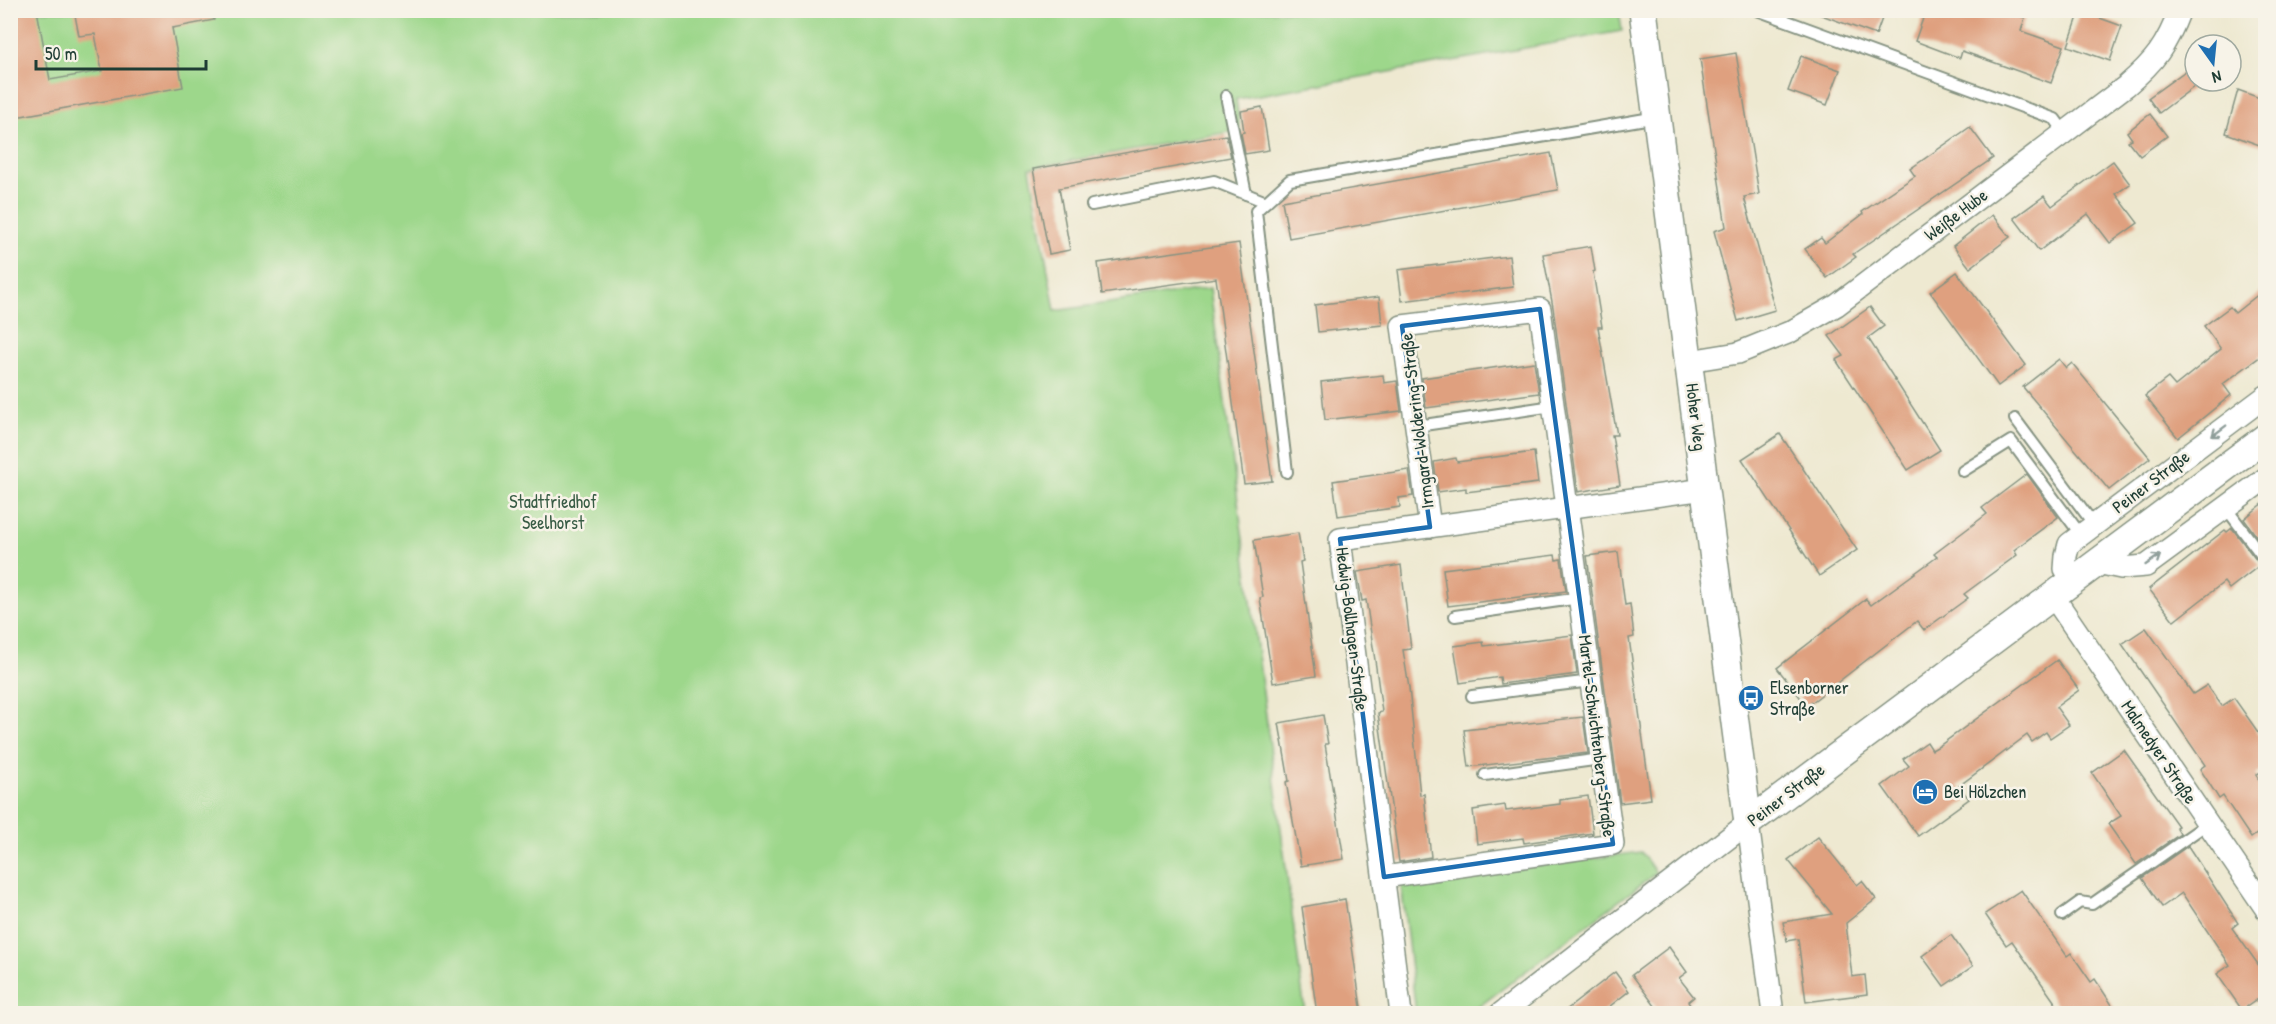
<svg xmlns="http://www.w3.org/2000/svg" width="2276" height="1024" viewBox="0 0 2276 1024" font-family="'Patrick Hand',sans-serif">
<style>
.green{fill:#9dd78b;stroke:#5e8a60;stroke-width:1.5}
.building{fill:#dfa07f}
.lines{fill:none;stroke-linecap:round;stroke-linejoin:round}
.service-casing{stroke:#869382;stroke-width:14}
.minor-casing{stroke:#869382;stroke-width:24}
.tertiary-casing{stroke:#869382;stroke-width:30}
.service{stroke:#fff;stroke-width:10}
.minor{stroke:#fff;stroke-width:21}
.tertiary{stroke:#fff;stroke-width:27}
.oneway{stroke:#8f9e9a}
.marked{fill:none;stroke:#1f6fb2;stroke-width:4.5;stroke-linejoin:round}
.labels{text-anchor:middle;stroke-width:5;stroke-linejoin:round;paint-order:stroke}
.street-label{font-size:18px;fill:#1f3d34;stroke:#f7f3e8}
.park-label{font-size:18px;fill:#385c45;stroke:#f7f3e8}
.poi-label{font-size:18px;fill:#1f3d34;stroke:#f7f3e8;text-anchor:start}
</style>
<rect width="100%" height="100%" fill="#f7f3e8"/>
<filter id="ink" filterUnits="userSpaceOnUse"><feTurbulence type="fractalNoise" baseFrequency=".0167" numOctaves="2"/><feDisplacementMap in="SourceGraphic" scale="12" xChannelSelector="R" yChannelSelector="G"/><feConvolveMatrix kernelMatrix="1 2 1 2 8 2 1 2 1" color-interpolation-filters="sRGB"/></filter>
<filter id="wash" filterUnits="userSpaceOnUse"><feTurbulence type="fractalNoise" baseFrequency=".008" numOctaves="4" result="noise"/><feDisplacementMap in="SourceGraphic" scale="24" xChannelSelector="R" yChannelSelector="G"/><feGaussianBlur stdDeviation="1.35" result="paint"/><feColorMatrix in="noise" values="0 0 0 0 0 0 0 0 0 0 0 0 0 0 0 0 0 1.4 0 .05"/><feComposite in="paint" operator="in"/></filter>
<g filter="url(#wash)">
<rect width="100%" height="100%" fill="#eee9d1"/>
<g class="green">
<path d="M10 11H1619L1622 31 1236 99 1240 130 1030 168 1055 311 1210 288 1305 1013H11Z"/>
<path d="M1641 852 1656 873 1469 1014 1416 1013 1401 883Z"/>
</g>
<g id="blocks">
<g class="building">
<path d="M10 10H37L50 80 102 71 95 34 79 36 74 10H213L214 20 172 28 183 87 10 118Z"/>
<path d="M1816 10H1885L1876 35 1816 13Z"/>
<path d="M1926 10H2004L2025 18 2021 31 2064 46 2051 83 1962 51 1960 58 1915 41Z"/>
<path d="M2080 11 2122 26 2110 61 2068 46Z"/>
<path d="M1736 53 1759 194 1744 197 1775 310 1738 321 1714 231 1726 227 1700 59Z"/>
<path d="M1801 56 1840 70 1827 105 1788 91Z"/>
<path d="M2195 64V86L2159 113 2148 98Z"/>
<path d="M2238 90 2265 100V147L2226 133Z"/>
<path d="M1262 107 1269 150 1245 154 1241 133 1244 132 1241 111Z"/>
<path d="M2150 114 2167 136 2140 156 2128 141 2132 139 2127 132Z"/>
<path d="M1970 127 1993 158 1853 254 1856 257 1827 278 1805 249 1821 238 1825 243 1863 214 1862 212 1915 176 1910 169Z"/>
<path d="M1226 135 1231 157 1059 188 1070 250 1049 254 1033 169Z"/>
<path d="M1551 153 1558 190 1289 238 1282 201Z"/>
<path d="M2113 161 2130 184 2116 194 2138 223 2110 243 2088 214 2039 251 2014 218 2044 196 2052 206Z"/>
<path d="M1992 215 2010 237 1970 268 1953 246Z"/>
<path d="M1239 243 1272 481 1244 484 1216 278 1102 294 1098 263Z"/>
<path d="M1591 246 1595 271 1593 272 1602 327H1598L1617 435H1612L1620 485 1578 492 1553 307 1543 254Z"/>
<path d="M1509 256 1513 287 1402 301 1398 270Z"/>
<path d="M1957 272 2026 365 1998 386 1930 292Z"/>
<path d="M2265 289V353L2223 384 2231 395 2178 438 2145 396 2168 378 2175 386 2221 349 2204 326 2230 307 2235 313Z"/>
<path d="M1379 297 1382 325 1318 332 1315 305Z"/>
<path d="M1870 307 1884 326 1868 338 1940 450 1908 470 1836 360 1844 356 1829 336Z"/>
<path d="M2059 359 2066 368 2072 363 2150 458 2109 490 2023 387Z"/>
<path d="M1534 362 1539 393 1426 408 1422 378Z"/>
<path d="M1383 375 1384 383 1397 381 1401 411 1325 420 1321 382Z"/>
<path d="M1780 434 1857 550 1819 576 1742 459Z"/>
<path d="M1534 452 1538 483 1466 492V488L1438 492 1434 462 1456 458 1457 462Z"/>
<path d="M1409 470 1413 496 1399 498 1400 507 1338 516 1333 481Z"/>
<path d="M2027 474 2058 517 2014 550 2017 555 1964 594 1968 598 1924 630 1917 621 1807 706 1777 668 1866 599 1871 605 1937 557 1934 554 1987 514 1982 508Z"/>
<path d="M2265 502V548L2244 519Z"/>
<path d="M2232 528 2260 565 2229 589 2224 582 2174 621 2149 589 2225 530 2227 532Z"/>
<path d="M1298 533 1303 561 1300 562 1316 676 1273 683 1260 598 1263 597 1254 540Z"/>
<path d="M1618 552 1625 605 1630 604 1634 637 1629 638 1651 799 1620 803 1587 556Z"/>
<path d="M1555 555 1556 560 1561 559 1566 591 1448 606 1443 569Z"/>
<path d="M1401 565 1411 649 1403 650 1409 688 1420 795 1424 794 1431 857 1399 862 1378 713 1382 712 1376 667 1366 600 1362 601 1357 572Z"/>
<path d="M2146 628 2193 694 2207 685 2222 706 2234 698 2265 742V769L2256 775 2265 789V828L2251 838 2223 796 2219 799 2200 769 2205 765 2122 644Z"/>
<path d="M1572 635 1577 674 1501 684 1500 677 1460 683 1454 646 1483 642 1484 646Z"/>
<path d="M2057 660 2079 690 2056 707 2069 725 2050 738 2046 732 2032 742 2027 735 1959 786 1969 799 1918 836 1882 786 1909 766 1903 759 1927 742 1932 750 1939 746Z"/>
<path d="M1323 715 1328 744H1325L1344 859 1301 866 1286 782 1289 781 1279 723Z"/>
<path d="M1583 717 1588 753 1469 767 1464 730Z"/>
<path d="M2124 750 2178 826 2176 827 2180 834 2136 864 2108 824 2121 816 2092 773Z"/>
<path d="M1588 796 1593 833 1524 843 1523 838 1477 844 1473 810 1505 805 1506 811 1560 804V800Z"/>
<path d="M1818 837 1857 885 1862 881 1876 899 1846 923 1852 977 1865 975 1867 994 1806 1002 1798 939 1787 941 1783 922 1832 914 1788 860Z"/>
<path d="M2188 846 2238 923 2232 928 2265 974V994L2242 1010 2217 974 2230 965 2182 893 2162 907 2142 878Z"/>
<path d="M2021 890 2067 956 2071 953 2091 982 2095 979 2118 1014H2063L2012 941 2006 945 1985 914Z"/>
<path d="M1345 899 1362 1014H1317L1302 907Z"/>
<path d="M1951 935 1973 966 1944 986 1922 956Z"/>
<path d="M1669 947 1687 972 1679 978 1694 997 1688 1002 1696 1014H1661L1632 975Z"/>
<path d="M1615 972 1629 991 1600 1014H1561Z"/>
</g>
</g>
</g>
<g filter="url(#ink)">
<use href="#blocks" fill-opacity="0" stroke="#869382" stroke-width="1.5"/>
<g class="lines">
<g class="service-casing">
<g id="service">
<path d="M1757 10 2055 119 2065 133"/>
<path d="M1226 96 1246 194"/>
<path d="M1092 205 1214 181 1266 202"/>
<path d="M2015 419 2095 526"/>
<path d="M1417 426 1553 406"/>
<path d="M1963 471 2011 441 2081 535"/>
<path d="M1287 472 1256 211 1290 180 1657 117"/>
<path d="M2226 508 2266 561"/>
<path d="M1455 616 1580 598"/>
<path d="M1472 696 1591 681"/>
<path d="M1485 775 1601 759"/>
<path d="M2062 915 2080 902 2092 904 2207 824"/>
</g>
</g>
<g class="minor-casing">
<g id="minor">
<path d="M1689 361 1738 353 1790 332 1837 305 2126 86C2155 61 2166 47 2180 10"/>
<path d="M2097 563 2121 568 2146 566 2266 478"/>
<path d="M2074 581 2065 569 2066 556 2069 544 2266 396"/>
<path d="M2053 596 2266 909"/>
<path d="M1748 823 1773 1014"/>
<path d="M1384 877 1613 844 1540 309 1402 326 1430 527"/>
<path d="M1401 1014 1340 539 1705 489"/>
<path d="M1500 1014 1748 823"/>
</g>
</g>
<g class="tertiary-casing">
<g id="tertiary">
<path d="M1643 10 1748 823"/>
<path d="M1748 823 2266 437"/>
</g>
</g>
<use href="#service" class="service"/>
<use href="#minor" class="minor"/>
<use href="#tertiary" class="tertiary"/>
</g>
<defs><path id="oneway-shaft" d="M-6 0H5M1.5-3L5.5 0L1.5 3" fill="none" stroke-width="1.6" stroke-linecap="round" stroke-linejoin="round" transform="scale(1.5)"/></defs>
<g class="oneway">
<use href="#oneway-shaft" transform="translate(2219 431) rotate(143)"/>
<use href="#oneway-shaft" transform="translate(2153 560) rotate(-34)"/>
</g>
</g>
<path class="marked" d="M1540 309 1613 844 1384 877 1340 539 1430 527 1402 326Z"/>
<defs>
<g id="bus-disc" transform="scale(1.35)"><circle r="9.5" fill="#1f6fb2" stroke="#f7f3e8"/><path d="M-5-6H5V4H4V6H2V4H-2V6H-4V4H-5ZM-3.5-4V0h7V-4ZM-3.5 1.2v1.5H-2V1.2ZM2 1.2v1.5H3.5V1.2Z" fill="#fff"/></g>
<g id="hotel-disc" transform="scale(1.35)"><circle r="9.5" fill="#1f6fb2" stroke="#f7f3e8"/><path d="M-6-4.5h1.5V1H6V5H4.5V3h-9V5H-6ZM-4 0a1.8 1.8 0 1 1 3.6 0ZM.5 0V-2.5h3Q6-2.5 6 0Z" fill="#fff"/></g>
</defs>
<g fill-rule="evenodd">
<use href="#bus-disc" x="1751" y="698"/>
<use href="#hotel-disc" x="1925" y="792"/>
</g>
<g class="labels">
<g class="street-label">
<text transform="translate(1956 215) rotate(-37)" y="6">Weiße Hube</text>
<text transform="translate(1696 417) rotate(83)" y="6">Hoher Weg</text>
<text transform="translate(1417 421) rotate(-97)" y="6">Irmgard-Woldering-Straße</text>
<text transform="translate(2151 482) rotate(-37)" y="6">Peiner Straße</text>
<text transform="translate(1352 629) rotate(83)" y="6">Hedwig-Bollhagen-Straße</text>
<text transform="translate(1597 736) rotate(83)" y="6">Martel-Schwichtenberg-Straße</text>
<text transform="translate(2159 752) rotate(56)" y="6">Malmedyer Straße</text>
<text transform="translate(1786 795) rotate(-37)" y="6">Peiner Straße</text>
</g>
<g class="park-label">
<text x="553" y="508">Stadtfriedhof<tspan x="553" dy="21">Seelhorst</tspan></text>
</g>
<g class="poi-label">
<text x="1770" y="694">Elsenborner<tspan x="1770" dy="21">Straße</tspan></text>
<text x="1944" y="798">Bei Hölzchen</text>
</g>
</g>
<rect width="2276" height="1024" fill="none" stroke="#f7f3e8" stroke-width="36"/>
<g transform="translate(2213 63) rotate(165)"><circle r="28" fill="#f7f3e8" stroke="#a1aaa0" stroke-width="1.5"/>
<path d="M0-4.5L10 22L0 15L-10 22Z" fill="#1f6fb2"/>
<text y="-9" font-size="16" font-weight="bold" text-anchor="middle" fill="#1f3d34">N</text>
</g>
<path d="M36 60v9h170v-9" fill="none" stroke="#1f3d34" stroke-width="3"/>
<text x="45" y="60" font-size="18" fill="#1f3d34" stroke="#f7f3e8" stroke-width="4.5" paint-order="stroke">50 m</text>
</svg>
